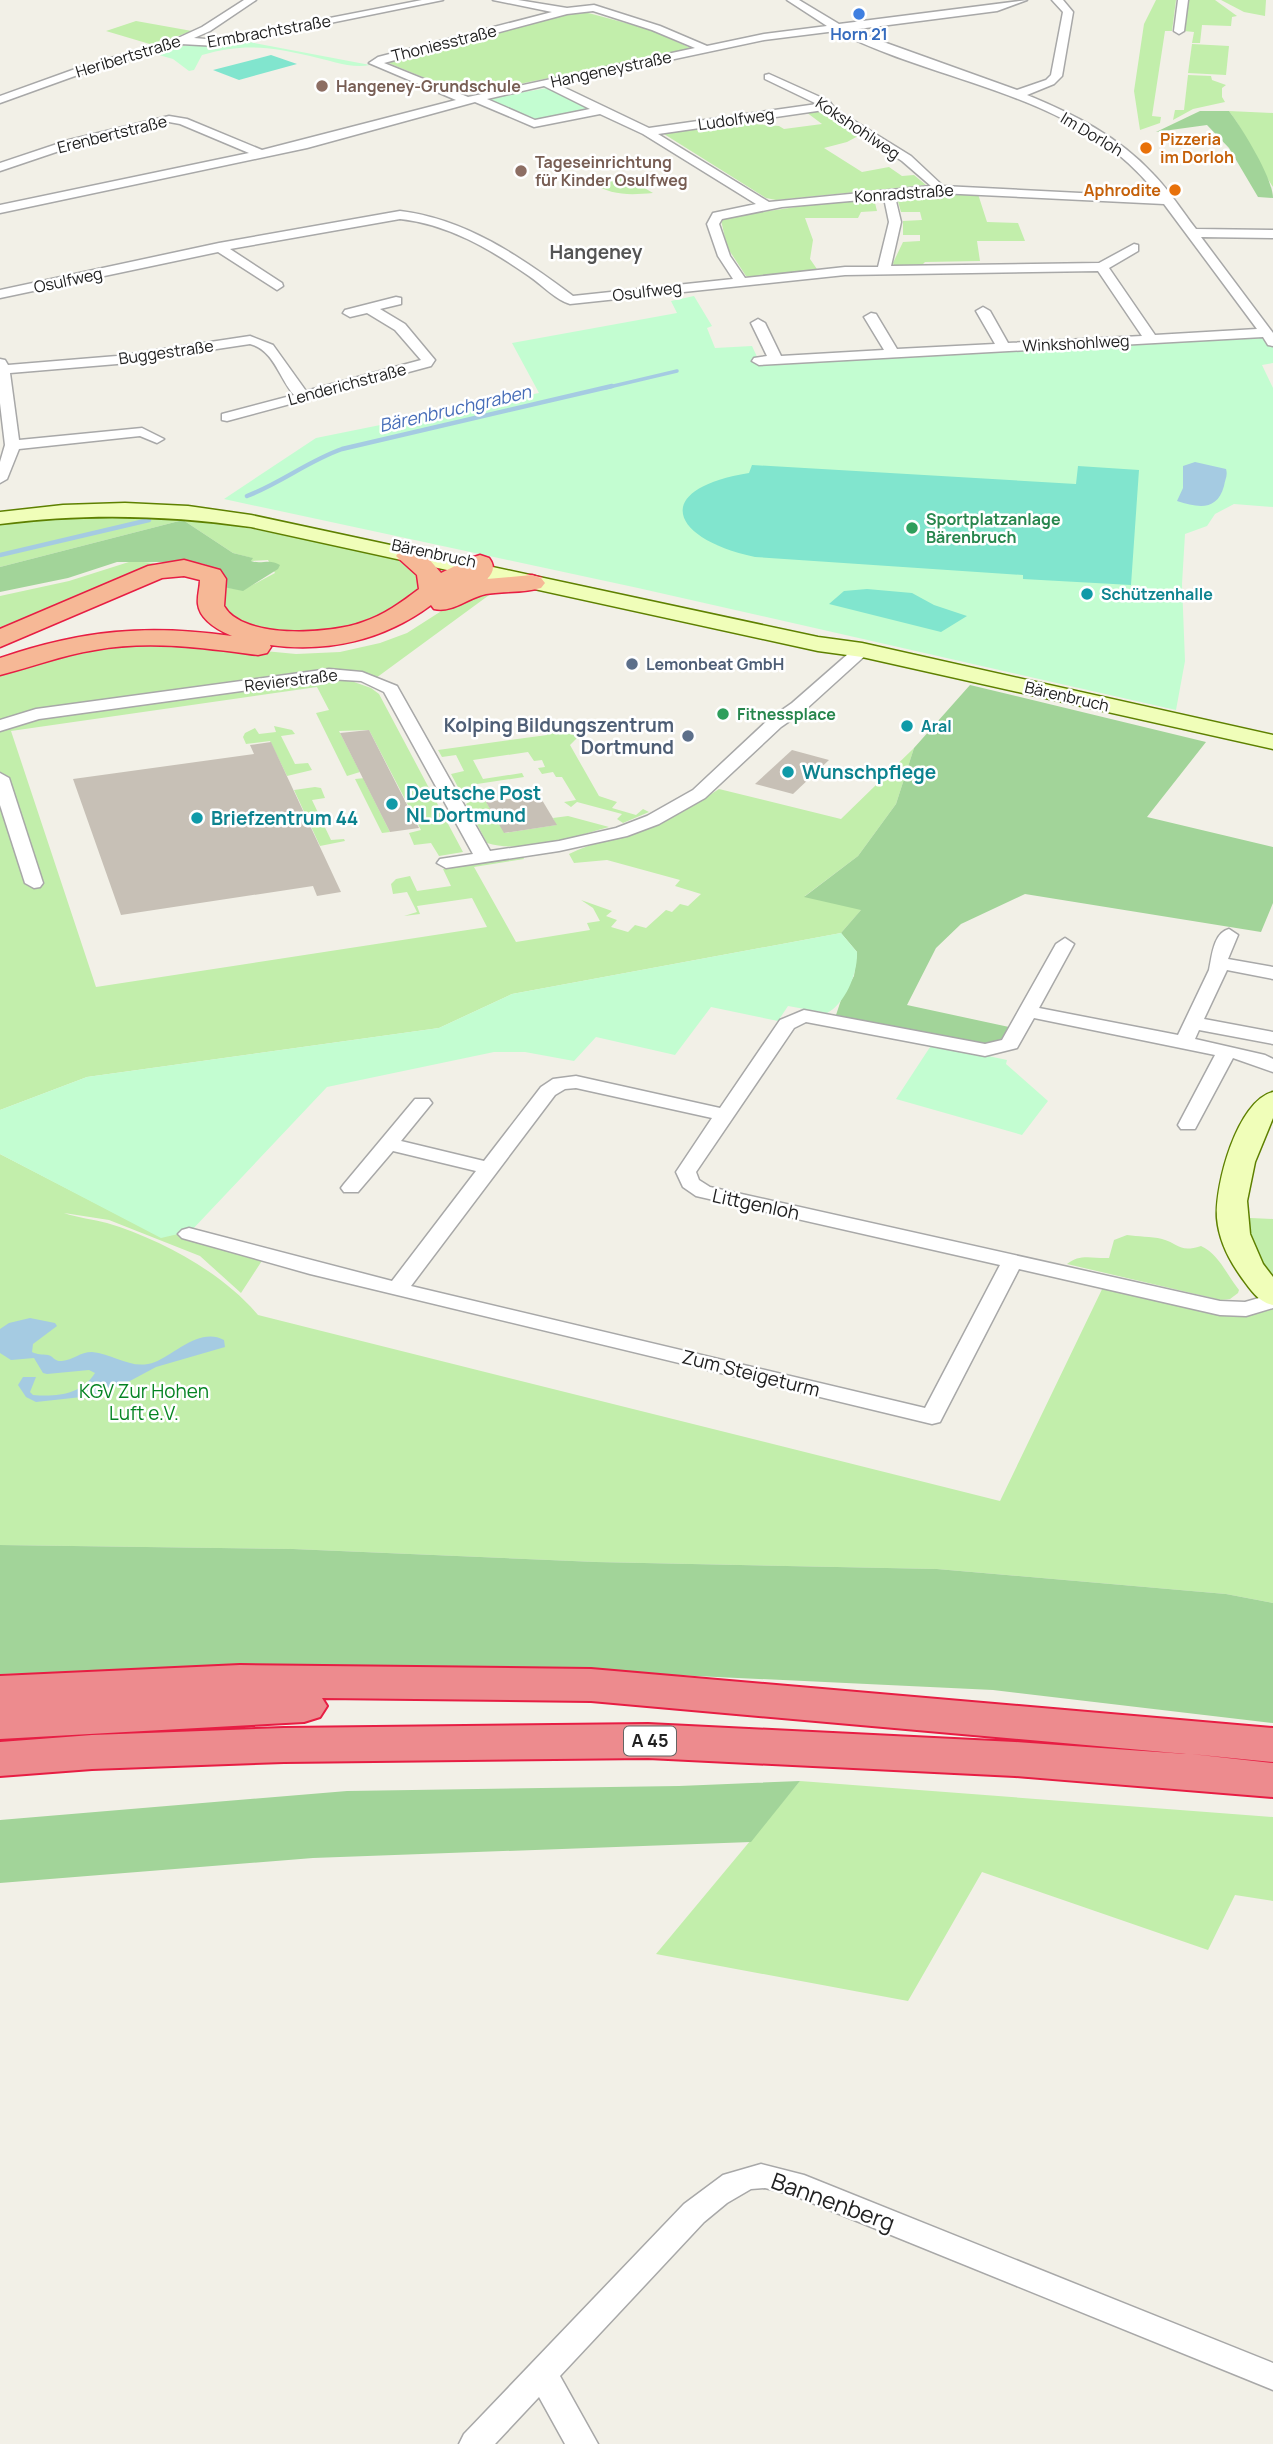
<svg xmlns="http://www.w3.org/2000/svg" width="1273" height="2444" viewBox="0 0 1273 2444" font-family="Manrope,sans-serif">
<style>
.grass{fill:#c2eeab}
.forest{fill:#a2d499}
.park{fill:#c3fdd1}
.pitch{fill:#81e5ce}
.water{fill:#a5cbe2}
.lines{fill:none;stroke-linecap:round;stroke-linejoin:round}
.stream-far1{stroke:#a5cbe2;stroke-width:3.5}
.stream{stroke:#a5cbe2;stroke-width:4.5}
.building{fill:#c7c0b6}
.minor-casing{stroke:#a8a8a8;stroke-width:3}
.secondary-casing{stroke:#5e8000;stroke-width:3}
.trunk-casing{stroke:#e71d43;stroke-width:3}
.motorway-casing{stroke:#e71d43;stroke-width:4}
.minor{fill:#fff;fill-rule:evenodd}
.secondary{fill:#f0feb9;fill-rule:evenodd}
.trunk{fill:#f6b896;fill-rule:evenodd}
.motorway{fill:#ed8b8e;fill-rule:evenodd}
.shop-dot{fill:#3f7fe0;stroke:#fff;stroke-width:2.5}
.education-dot{fill:#8d6e63;stroke:#fff;stroke-width:2.5}
.food-dot{fill:#e8710a;stroke:#fff;stroke-width:2.5}
.leisure-dot{fill:#2e9e5b;stroke:#fff;stroke-width:2.5}
.culture-dot{fill:#0f9aa8;stroke:#fff;stroke-width:2.5}
.service-dot{fill:#5c6f8a;stroke:#fff;stroke-width:2.5}
.labels{text-anchor:middle;stroke-width:5;stroke-linejoin:round;paint-order:stroke}
.far-street-label{font-size:16px;fill:#212121;stroke:#fff}
.far-shop-label{font-size:16px;font-weight:bold;fill:#366cbe;stroke:#fff}
.far-education-label{font-size:16px;font-weight:bold;fill:#785e54;stroke:#fff;text-anchor:start}
.far-food-label{font-size:16px;font-weight:bold;fill:#c56008;stroke:#fff;text-anchor:start}
.far-leisure-label{font-size:16px;font-weight:bold;fill:#27864d;stroke:#fff;text-anchor:start}
.far-culture-label{font-size:16px;font-weight:bold;fill:#0d838f;stroke:#fff;text-anchor:start}
.far-service-label{font-size:16px;font-weight:bold;fill:#4e5e75;stroke:#fff;text-anchor:start}
.far-water-label{font-size:18px;font-style:italic;fill:#466db8;stroke:#fff}
.shield{fill:#fff;stroke:#646464;stroke-width:2}
.shield-label{font-size:18px;font-weight:bold;fill:#212121}
.far-quarter-label{font-size:19px;font-weight:bold;fill:#545454;stroke:#fff}
.service-label{font-size:19px;font-weight:bold;fill:#4e5e75;stroke:#fff;text-anchor:end}
.culture-label{font-size:19px;font-weight:bold;fill:#0d838f;stroke:#fff;text-anchor:start}
.street-label{font-size:19px;fill:#212121;stroke:#fff}
.park-label{font-size:19px;fill:#068423;stroke:#fff}
.near-street-label{font-size:23px;fill:#212121;stroke:#fff}
</style>
<rect width="100%" height="100%" fill="#f2f0e7"/>
<g class="grass">
<path d="M1156 0H1176L1172 31H1165L1152 116 1161 117 1160 123 1140 130 1134 91 1144 24Z"/>
<path d="M1188 0H1215L1237 16 1232 17 1231 26 1202 25 1200 43H1192L1194 32 1184 31Z"/>
<path d="M1221 0H1266L1265 16 1244 12Z"/>
<path d="M581 11 648 29 693 49 470 94H464L386 62Z"/>
<path d="M136 21 192 31 153 45 106 31Z"/>
<path d="M1192 44 1229 46 1226 75 1188 73Z"/>
<path d="M1188 75 1211 76 1212 80 1226 85 1222 88V97L1225 102 1193 109 1173 120 1175 110H1184Z"/>
<path d="M817 111 860 135 847 142 824 148 862 172 889 167 902 176 914 175 926 185 776 200 766 198 664 134 726 122 779 126 784 129 822 124 806 112Z"/>
<path d="M1229 111 1273 113V187C1256 162 1247 134 1229 111Z"/>
<path d="M624 176 653 193C630 195 611 196 591 182Z"/>
<path d="M947 193 978 194 987 222 1018 223 1025 241H977L980 261 925 262 920 267 894 266 893 263 903 242 920 241V235H903V221L922 220 920 212H901L897 198Z"/>
<path d="M874 199 877 211 861 212 858 218H805L813 240 810 259 819 272 751 278 746 276 727 247 721 220 728 217 830 202Z"/>
<path d="M82 516 198 518 396 558 413 565 423 588 379 621 295 635 243 625 224 609 223 587 243 590 275 573 268 560 251 561 252 558 233 553 183 520 0 567V525Z"/>
<path d="M132 561 155 563 0 629V596L69 581Z"/>
<path d="M496 590 376 678 354 682 371 688 379 694 463 852 439 856 431 843 414 845 409 833 421 830 369 730 339 731 360 772 347 776 316 713 329 710 317 687 11 731 96 987 487 927 472 898 417 906 420 914 404 916 417 912 407 892 393 894 391 884 396 879 410 876 417 891 451 886 443 869 523 857 524 859 474 867 516 942 590 930 587 923 600 921 593 908 581 900 612 911 606 916 617 920 611 927 628 932 635 925 646 928 666 910 672 912 680 904 688 906 701 894 675 886 680 880 607 860 574 863 569 854C592 842 618 840 642 831 670 821 694 805 719 789L841 819 914 748 896 804 858 856 805 896 862 909 841 933 512 994 439 1028 87 1077 0 1110V675L88 647 177 643 296 654 340 652 380 643 407 633 468 594Z"/>
<path d="M274 726 292 730 295 734 281 736 295 764 308 763 312 770 287 776 270 741 246 744 243 737 245 733 255 728 259 734 276 732Z"/>
<path d="M552 729 579 736 570 745 599 796 617 802 612 808 636 815 643 809 649 812 623 823 617 819 622 814 577 802 571 807 564 802 576 800 562 777H556L553 772 542 774 538 768 545 767 542 760 534 761 528 752 473 760 483 779 522 773 524 777 477 784 479 789H459L451 774 464 771 456 755 442 757 438 750 547 735 545 730Z"/>
<path d="M365 778 364 780 390 832 382 833 355 779Z"/>
<path d="M315 787 321 788 325 798 312 800 331 840 344 839 345 841 320 846 294 790Z"/>
<path d="M477 797H483L505 833 556 825 553 818 568 816 609 827C572 837 524 854 487 843L466 804Z"/>
<path d="M0 1154 161 1237 191 1231 267 1253 241 1293 200 1256 109 1220 64 1213C78 1218 93 1219 107 1223 160 1239 222 1272 258 1315L1000 1501 1106 1281 1220 1308 1273 1303V1603L1226 1594 937 1569 596 1562 293 1549 0 1545Z"/>
<path d="M1230 1217 1273 1219V1296Z"/>
<path d="M1127 1235C1138 1237 1151 1236 1162 1239 1180 1244 1179 1253 1201 1246 1219 1254 1226 1274 1239 1290L1238 1293 1230 1299 1221 1300 1067 1264C1080 1253 1094 1259 1109 1258L1114 1240Z"/>
<path d="M800 1781 1273 1817V1901L1235 1895 1208 1950 982 1872 908 2001 656 1954Z"/>
</g>
<g class="forest">
<path d="M1200 111H1229C1242 128 1273 178 1273 198L1258 197 1229 148 1207 125 1156 132Z"/>
<path d="M183 520 233 553 253 558 251 561C262 565 269 558 280 565L278 569 243 591 223 587 220 572 204 564 189 562H117L68 578 0 592V567Z"/>
<path d="M970 685 1206 742 1147 817 1273 847V903L1261 932 1025 894 961 924 936 948 907 1005 1009 1027 1000 1041 984 1045 836 1015 842 997 854 976 857 952 841 933 861 910 804 897 858 856 896 804 914 748Z"/>
<path d="M0 1545 293 1549 596 1562 937 1569 1226 1594 1273 1603V1723L993 1690 611 1672 224 1670 0 1674Z"/>
<path d="M800 1781 751 1842 313 1858 0 1883V1820L347 1791 679 1786Z"/>
</g>
<g class="park">
<path d="M244 41 370 65C351 69 329 60 310 56 269 47 244 43 202 55L194 70 189 71 173 59 152 53 188 45Z"/>
<path d="M547 88 589 108 586 112 538 121 489 102 492 98Z"/>
<path d="M694 296 712 326 707 328 715 348 752 346 759 361 1265 333 1273 342V363L1262 365 1273 388V507L1234 504 1215 514 1207 526 1185 534 1182 584 1185 661 1176 710 638 588 224 499 316 438 539 393 512 343 677 313 671 301Z"/>
<path d="M841 933 857 952C858 972 846 1003 827 1013L788 1006 778 1021 711 1007 675 1055 596 1037 574 1061 525 1052H494L327 1087 191 1231 161 1238 0 1154V1110L87 1077 439 1028 512 994Z"/>
<path d="M932 1044 1007 1060 1006 1064 1048 1101 1022 1135 896 1099Z"/>
</g>
<g class="pitch">
<path d="M271 55 297 64 239 80 213 70Z"/>
<path d="M752 465 1076 484 1078 466 1139 470 1131 585 1023 579V575L755 557C670 539 650 489 749 473Z"/>
<path d="M867 589 912 593 934 605 967 616 941 632 829 604 844 591Z"/>
</g>
<g class="water">
<path d="M1195 462 1226 469C1228 476 1225 479 1224 486 1217 511 1199 508 1177 501L1183 488V466Z"/>
<path d="M30 1318 55 1323 57 1326 33 1344 32 1352C38 1355 41 1354 48 1355 53 1356 55 1362 62 1361 73 1360 80 1352 92 1352 115 1354 132 1371 155 1362 175 1354 200 1327 224 1340L225 1347 156 1367 128 1382 112 1387 100 1395 36 1402 26 1397 18 1385 23 1377H36L30 1392 33 1395C56 1397 81 1395 95 1373L89 1370 47 1374 43 1373 34 1358 11 1360 0 1353V1329L9 1323Z"/>
</g>
<g class="lines">
<path class="stream-far1" d="M605 388 677 371"/>
<g class="stream">
<path d="M247 496C281 483 308 461 342 449L612 386"/>
<path d="M0 555 149 520"/>
</g>
</g>
<g class="building">
<path d="M369 730 399 789 419 828 390 832 340 733Z"/>
<path d="M271 742 341 892 317 896 313 886 121 915 73 779 254 754 250 745Z"/>
<path d="M792 750 829 760 793 794 755 784Z"/>
<path d="M539 795 557 825 504 833 486 802Z"/>
</g>
<g class="lines">
<g class="minor-casing">
<g id="minor">
<path d="M244 0H256L210 31 194 38 217 40 422 0H443L217 46 181 44 86 72 0 103V96L78 68 178 38 202 27Z"/>
<path d="M493 0H518L567 8 594 5 660 26 707 46 764 34 827 26 787 0H799L839 24 1027 0 997 11 850 30 1017 90 1046 80 1051 75 1063 12 1052 0H1063L1073 12 1062 76 1054 84 1027 95C1073 114 1118 136 1153 174 1169 190 1182 211 1196 229L1273 230V238L1201 237 1273 333V346L1268 345 1263 337 759 365 752 361 754 358 767 356 751 323 758 319 765 323 781 356 884 350 864 317 871 313 876 314 897 349 995 344 976 311 983 307 990 311 1008 343 1142 336 1098 271 845 275 570 304C556 300 542 285 529 276 490 249 448 224 400 219L230 249 282 283 283 286 277 290 218 252 0 298V290L219 243 400 211C466 219 521 257 573 296L733 279 718 256 707 224 713 213 756 204 643 134 600 114 534 127 475 102 307 148 0 213V205L249 153 180 124 169 122 77 145 0 171V163L69 140 169 116 187 119 262 150 456 100 369 63 378 57 552 12ZM593 11 652 30 695 48 468 97 384 63 567 14ZM836 31C944 86 1082 93 1159 197L943 186 911 156 835 109 829 101 769 74 765 75V79L817 104 649 128 557 84 764 40ZM544 86 590 109 535 120 487 99ZM824 110 902 161 931 186 769 202 658 134ZM939 193 1164 204 1257 329 1155 335 1109 268 1138 251V245L1134 244 1099 263 891 266 901 222 895 197ZM884 198 889 222 878 267H845L745 278 730 256 719 224 722 219 782 207Z"/>
<path d="M1178 0H1188L1184 31 1179 34 1174 31Z"/>
<path d="M396 297 401 298V304L380 309 405 324 435 360 431 366 227 421 222 420V414L294 395C279 378 274 350 250 344L117 364 10 373 19 440 142 428 164 439 157 443 140 436 19 449 7 479 0 483V462L5 445 0 403V359L5 360 8 365 117 356 250 336 273 345 306 391 421 360 395 330 367 313 350 317 343 313 345 310Z"/>
<path d="M862 645 870 650 868 653 804 711 781 727 705 798 659 824 627 836 559 851 446 868 437 863 440 859 473 854 384 692 361 681 329 679 39 719 0 731V720L36 709 329 669 362 672 397 686 490 851 559 841 616 828 647 816 693 790 769 719 792 703 856 647Z"/>
<path d="M0 773 9 778 43 883 40 887 34 888 25 883 0 805Z"/>
<path d="M1229 929 1238 935 1228 959 1273 967V979L1227 970 1204 1019 1273 1032V1044L1199 1030 1195 1039 1265 1055 1273 1059V1072L1233 1058 1195 1129H1181L1178 1125 1215 1055 1034 1018 1017 1048 985 1056 806 1022 794 1028 696 1172 699 1180 710 1187 1220 1301 1245 1302 1273 1294V1308L1246 1316 1220 1315 1019 1269 940 1422 932 1424 310 1274 182 1238 178 1234 182 1230 189 1228 392 1281 476 1171 393 1151 358 1192H344L341 1188 344 1184 415 1099H429L432 1103 401 1141 484 1161 541 1087 553 1079 576 1076 720 1108 780 1020 804 1010 985 1044 1002 1040 1056 944 1065 938 1074 944 1039 1008 1178 1035 1209 970C1212 957 1213 933 1229 929ZM576 1088 712 1118 676 1172 683 1187 696 1196 1000 1265 925 1408 411 1286 555 1095 565 1089Z"/>
<path d="M761 2164 804 2175 1273 2363V2390L790 2194 765 2188 751 2189 727 2203 704 2222 560 2376 598 2444H565L539 2397 495 2444H459L464 2434 684 2204 723 2175Z"/>
</g>
</g>
<g class="secondary-casing">
<g id="secondary">
<path d="M125 503 188 506 251 515 818 637 862 643 1273 735V749L862 657 818 651 251 527C167 515 85 513 0 524V512L63 505Z"/>
<path d="M1273 1092V1118L1255 1162 1247 1201 1250 1234 1263 1264 1273 1277V1305C1258 1302 1251 1290 1242 1278 1229 1260 1219 1241 1217 1218 1215 1185 1237 1101 1273 1092Z"/>
</g>
</g>
<g class="trunk-casing">
<path id="trunk" d="M409 548 428 558 441 573 471 558 480 555 489 558C495 566 494 572 487 579L532 575 541 578 545 583 541 588C523 593 504 591 486 594 467 598 453 613 434 609L431 605C384 640 328 653 270 645L271 647 267 653 258 655C203 648 150 640 95 650 62 655 32 667 0 675V658C82 630 146 624 232 636 218 630 200 620 198 604 197 596 200 588 200 580L184 576 162 578 0 647V629L148 566 184 560 220 570 226 579 224 606C243 640 332 634 363 622 384 615 402 602 419 589L417 575 396 556 400 551Z"/>
</g>
<g class="motorway-casing">
<path id="motorway" d="M240 1665 591 1669 1273 1728V1762L1191 1754 1273 1763V1797L1015 1776 648 1758 284 1762 92 1769 0 1776V1742L92 1735 284 1728 648 1724 1015 1742 1186 1754 591 1701 322 1698 327 1706 320 1717 304 1722 0 1739V1676Z"/>
</g>
<use href="#minor" class="minor"/>
<use href="#secondary" class="secondary"/>
<use href="#trunk" class="trunk"/>
<use href="#motorway" class="motorway"/>
</g>
<circle class="shop-dot" cx="859" cy="14" r="7"/>
<g class="education-dot">
<circle cx="322" cy="86" r="7"/>
<circle cx="521" cy="171" r="7"/>
</g>
<g class="food-dot">
<circle cx="1146" cy="148" r="7"/>
<circle cx="1175" cy="190" r="7"/>
</g>
<g class="leisure-dot">
<circle cx="912" cy="528" r="7"/>
<circle cx="723" cy="714" r="7"/>
</g>
<g class="culture-dot">
<circle cx="1087" cy="594" r="7"/>
<circle cx="907" cy="726" r="7"/>
<circle cx="788" cy="772" r="7"/>
<circle cx="392" cy="804" r="7"/>
<circle cx="197" cy="818" r="7"/>
</g>
<g class="service-dot">
<circle cx="632" cy="664" r="7"/>
<circle cx="688" cy="736" r="7"/>
</g>
<g class="labels">
<g class="far-street-label">
<text transform="translate(269 31) rotate(-10)" y="6">Ermbrachtstraße</text>
<text transform="translate(444 43) rotate(-14)" y="6">Thoniesstraße</text>
<text transform="translate(128 56) rotate(-17)" y="6">Heribertstraße</text>
<text transform="translate(611 69) rotate(-12)" y="6">Hangeneystraße</text>
<text transform="translate(736 119) rotate(-8)" y="6">Ludolfweg</text>
<text transform="translate(858 128) rotate(34)" y="6">Kokshohlweg</text>
<text transform="translate(112 134) rotate(-14)" y="6">Erenbertstraße</text>
<text transform="translate(1092 134) rotate(31)" y="6">Im Dorloh</text>
<text transform="translate(904 193) rotate(-4)" y="6">Konradstraße</text>
<text transform="translate(68 280) rotate(-12)" y="6">Osulfweg</text>
<text transform="translate(647 291) rotate(-7)" y="6">Osulfweg</text>
<text transform="translate(1076 343) rotate(-3)" y="6">Winkshohlweg</text>
<text transform="translate(166 352) rotate(-8)" y="6">Buggestraße</text>
<text transform="translate(347 384) rotate(-15)" y="6">Lenderichstraße</text>
<text transform="translate(434 553) rotate(12)" y="6">Bärenbruch</text>
<text transform="translate(291 680) rotate(-7)" y="6">Revierstraße</text>
<text transform="translate(1067 696) rotate(13)" y="6">Bärenbruch</text>
</g>
<g class="far-shop-label">
<text x="859" y="40">Horn 21</text>
</g>
<g class="far-education-label">
<text x="336" y="92">Hangeney-Grundschule</text>
<text x="535" y="168">Tageseinrichtung<tspan x="535" dy="18">für Kinder Osulfweg</tspan></text>
</g>
<g class="far-food-label">
<text x="1160" y="145">Pizzeria<tspan x="1160" dy="18">im Dorloh</tspan></text>
<text x="1161" y="196" text-anchor="end">Aphrodite</text>
</g>
<g class="far-leisure-label">
<text x="926" y="525">Sportplatzanlage<tspan x="926" dy="18">Bärenbruch</tspan></text>
<text x="737" y="720">Fitnessplace</text>
</g>
<g class="far-culture-label">
<text x="1101" y="600">Schützenhalle</text>
<text x="921" y="732">Aral</text>
</g>
<g class="far-service-label">
<text x="646" y="670">Lemonbeat GmbH</text>
</g>
<g class="far-water-label">
<text transform="translate(455 409) rotate(-13)" y="6">Bärenbruchgraben</text>
</g>
<rect class="shield" x="624" y="1726.5" width="52" height="29" rx="5"/>
<g class="shield-label">
<text x="650" y="1747">A 45</text>
</g>
<g class="far-quarter-label">
<text x="596" y="259">Hangeney</text>
</g>
<g class="service-label">
<text x="674" y="732">Kolping Bildungszentrum<tspan x="674" dy="22">Dortmund</tspan></text>
</g>
<g class="culture-label">
<text x="802" y="779">Wunschpflege</text>
<text x="406" y="800">Deutsche Post<tspan x="406" dy="22">NL Dortmund</tspan></text>
<text x="211" y="825">Briefzentrum 44</text>
</g>
<g class="street-label">
<text transform="translate(756 1204) rotate(12)" y="7">Littgenloh</text>
<text transform="translate(751 1373) rotate(14)" y="7">Zum Steigeturm</text>
</g>
<g class="park-label">
<text x="144" y="1398">KGV Zur Hohen<tspan x="144" dy="22">Luft e.V.</tspan></text>
</g>
<g class="near-street-label">
<text transform="translate(833 2202) rotate(20)" y="8">Bannenberg</text>
</g>
</g>
</svg>
